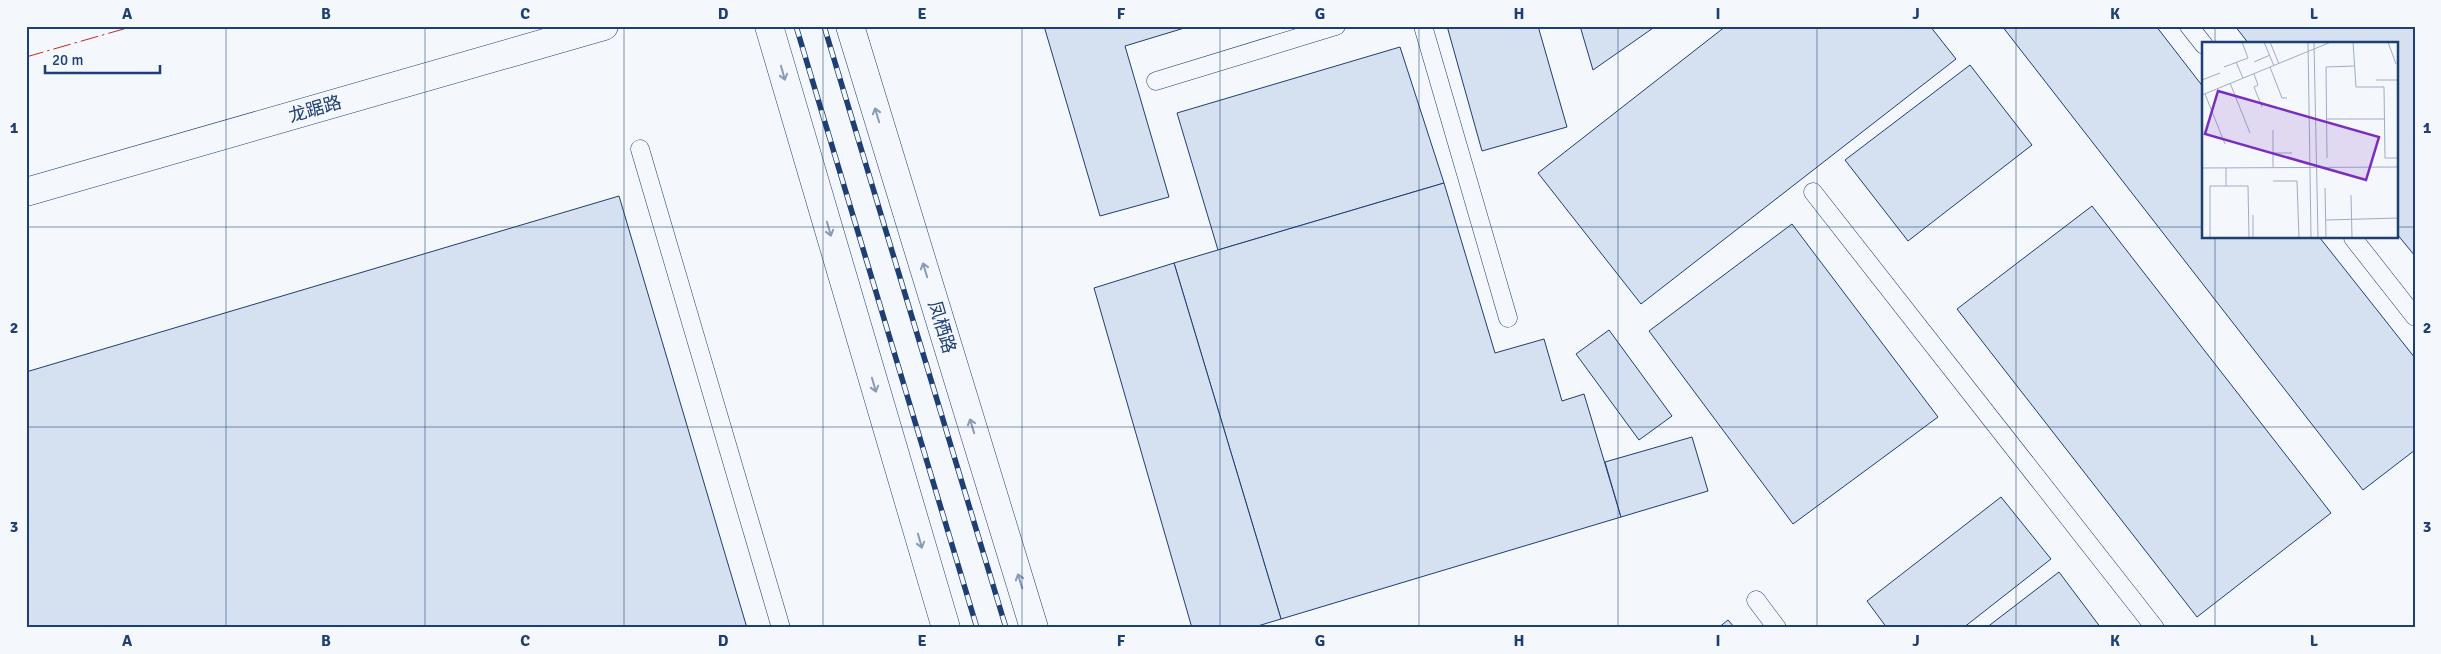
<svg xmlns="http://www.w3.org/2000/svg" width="2441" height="654" viewBox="0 0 2441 654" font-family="Signika,'Noto Sans SC',sans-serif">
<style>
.building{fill:#d5e0f0;stroke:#1d3f73}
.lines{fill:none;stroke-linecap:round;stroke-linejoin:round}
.service-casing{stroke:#1d3f73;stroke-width:19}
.tertiary-casing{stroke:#1d3f73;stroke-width:29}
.secondary-casing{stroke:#1d3f73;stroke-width:29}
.service{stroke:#f4f7fb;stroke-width:18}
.tertiary{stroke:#f4f7fb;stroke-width:28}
.secondary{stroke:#f4f7fb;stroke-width:28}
.rail-casing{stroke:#1d3f73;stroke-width:5.5}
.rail{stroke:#f4f7fb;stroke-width:4;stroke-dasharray:11;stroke-linecap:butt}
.power{stroke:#c62828;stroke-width:1;stroke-dasharray:18 4 2.5 4;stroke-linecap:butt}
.oneway{stroke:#889bb7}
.grid{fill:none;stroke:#1d3f73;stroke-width:1;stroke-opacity:0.55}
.labels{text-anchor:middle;stroke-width:4;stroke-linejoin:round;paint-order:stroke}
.street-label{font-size:18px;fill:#1d3f73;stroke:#f4f7fb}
.inset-road{fill:none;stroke:#9eadc5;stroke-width:1}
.view{fill:#7b2cbf;fill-opacity:0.15;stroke:#7b2cbf;stroke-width:2.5}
.inset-edge{fill:none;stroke:#1d3f73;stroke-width:2.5}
.neatline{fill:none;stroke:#1d3f73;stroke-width:2}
.grid-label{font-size:16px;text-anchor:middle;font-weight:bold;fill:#1d3f73}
</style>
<rect width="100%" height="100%" fill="#f4f7fb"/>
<g class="building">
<path d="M1044 26H1191L1125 46 1169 197 1100 216Z"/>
<path d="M1447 26H1538L1567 127 1482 151Z"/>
<path d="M1580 26H1656L1593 70Z"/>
<path d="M1726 26H1930L1956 59 1641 304 1538 173Z"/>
<path d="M2002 26H2156L2204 88V238H2320L2415 358V450L2363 490Z"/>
<path d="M2235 26H2415V256L2397 234V44H2249Z"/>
<path d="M1400 47 1444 183 1218 250 1177 113Z"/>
<path d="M1970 65 2032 145 1908 241 1845 160Z"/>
<path d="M1444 183 1495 353 1544 339 1562 401 1584 394 1621 517 1281 619 1174 263Z"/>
<path d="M619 196 747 628H26V372Z"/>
<path d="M2092 206 2331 513 2197 617 1957 309Z"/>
<path d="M1792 224 1938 417 1793 524 1649 331Z"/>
<path d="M1174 263 1281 619 1251 628H1192L1094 288Z"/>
<path d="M1609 330 1672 416 1639 440 1576 354Z"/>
<path d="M1692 437 1708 491 1621 517 1605 462Z"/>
<path d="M2001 497 2051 559 1963 628H1887L1867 601Z"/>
<path d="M2059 572 2101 628H1986Z"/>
<path d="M1728 620 1735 628H1718Z"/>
</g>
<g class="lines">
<g class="service-casing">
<g id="service">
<path d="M1423 26 1508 318"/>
<path d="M2189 26 2204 45"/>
<path d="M1156 81 1336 26"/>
<path d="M640 149 781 628"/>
<path d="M1813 192 2155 628"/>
<path d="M2353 238 2415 317"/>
<path d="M1756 600 1777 628"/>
</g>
</g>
<g class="tertiary-casing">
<path id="tertiary" d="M26 192 604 26"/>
</g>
<g class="secondary-casing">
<g id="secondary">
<path d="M769 26 946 628"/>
<path d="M850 26 1034 628"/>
</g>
</g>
<use href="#service" class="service"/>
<use href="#tertiary" class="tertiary"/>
<use href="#secondary" class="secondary"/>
<g class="rail-casing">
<g id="rail">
<path d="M796 26 977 628"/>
<path d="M824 26 1006 628"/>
</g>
</g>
<use href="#rail" class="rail"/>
<path class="power" d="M26 57 134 26"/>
</g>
<defs><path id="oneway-shaft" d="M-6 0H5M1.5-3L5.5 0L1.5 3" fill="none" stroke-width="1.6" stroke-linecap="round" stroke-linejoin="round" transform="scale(1.25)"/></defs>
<g class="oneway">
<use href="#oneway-shaft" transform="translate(783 73) rotate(74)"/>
<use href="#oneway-shaft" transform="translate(877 115) rotate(-107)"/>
<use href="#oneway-shaft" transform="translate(829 229) rotate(74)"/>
<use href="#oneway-shaft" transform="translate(925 270) rotate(-107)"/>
<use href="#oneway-shaft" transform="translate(874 385) rotate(74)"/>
<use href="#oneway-shaft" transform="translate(972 426) rotate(-107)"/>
<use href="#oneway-shaft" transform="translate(920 541) rotate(74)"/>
<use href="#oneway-shaft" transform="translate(1020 581) rotate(-107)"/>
</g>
<path class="grid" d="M226 26V628M425 26V628M624 26V628M823 26V628M1022 26V628M1220 26V628M1419 26V628M1618 26V628M1817 26V628M2016 26V628M2215 26V44M26 227H2204M2397 227H2415M2215 238V628M26 427H2415"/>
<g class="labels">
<g class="street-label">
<text transform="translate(315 109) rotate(-16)" y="6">龙踞路</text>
<text transform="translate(942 327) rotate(73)" y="6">凤栖路</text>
</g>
</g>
<g transform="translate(2202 42)">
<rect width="196" height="196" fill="#f4f7fb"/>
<path class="inset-road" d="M62 0 72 24M68 0 77 22M106 0 109 196M112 0 116 196M151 0 154 45H182L183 116H197M186 0 194 22M34 20 41 36M52 20 68 13M22 25 46 16 40 0M68 25 80 56H85M52 32 56 43 52 45 60 65M0 38 18 31M174 38H197M28 41 48 91M3 52 23 102M0 53 129 0M125 77H182M71 88V125M71 111H90M125 116 124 25 152 24M0 126 197 125M24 126V144M71 139H95L97 196M123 146 124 196M149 153 150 196M51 173V196M124 178 197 176M8 196V144H46L47 196"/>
<path class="view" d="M16 49 177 95 164 138 3 92Z"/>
<rect width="196" height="196" class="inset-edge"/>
</g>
<rect width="2441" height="654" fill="none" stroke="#f4f7fb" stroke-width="55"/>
<path d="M45 65v8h115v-8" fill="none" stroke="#1d3f73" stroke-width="2.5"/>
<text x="52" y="65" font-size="15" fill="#1d3f73" stroke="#f4f7fb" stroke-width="4" paint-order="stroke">20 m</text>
<rect x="28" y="28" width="2386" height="598" class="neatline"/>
<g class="grid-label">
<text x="127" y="19">A</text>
<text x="326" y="19">B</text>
<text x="525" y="19">C</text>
<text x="723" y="19">D</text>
<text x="922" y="19">E</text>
<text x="1121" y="19">F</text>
<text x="1320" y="19">G</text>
<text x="1519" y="19">H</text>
<text x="1718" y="19">I</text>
<text x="1916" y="19">J</text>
<text x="2115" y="19">K</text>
<text x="2314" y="19">L</text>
<text x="14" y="133">1</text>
<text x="2427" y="133">1</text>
<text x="14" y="333">2</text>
<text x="2427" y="333">2</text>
<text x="14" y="532">3</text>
<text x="2427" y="532">3</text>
<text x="127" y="646">A</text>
<text x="326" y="646">B</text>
<text x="525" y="646">C</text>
<text x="723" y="646">D</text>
<text x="922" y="646">E</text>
<text x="1121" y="646">F</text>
<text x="1320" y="646">G</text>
<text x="1519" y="646">H</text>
<text x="1718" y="646">I</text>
<text x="1916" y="646">J</text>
<text x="2115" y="646">K</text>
<text x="2314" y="646">L</text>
</g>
</svg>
